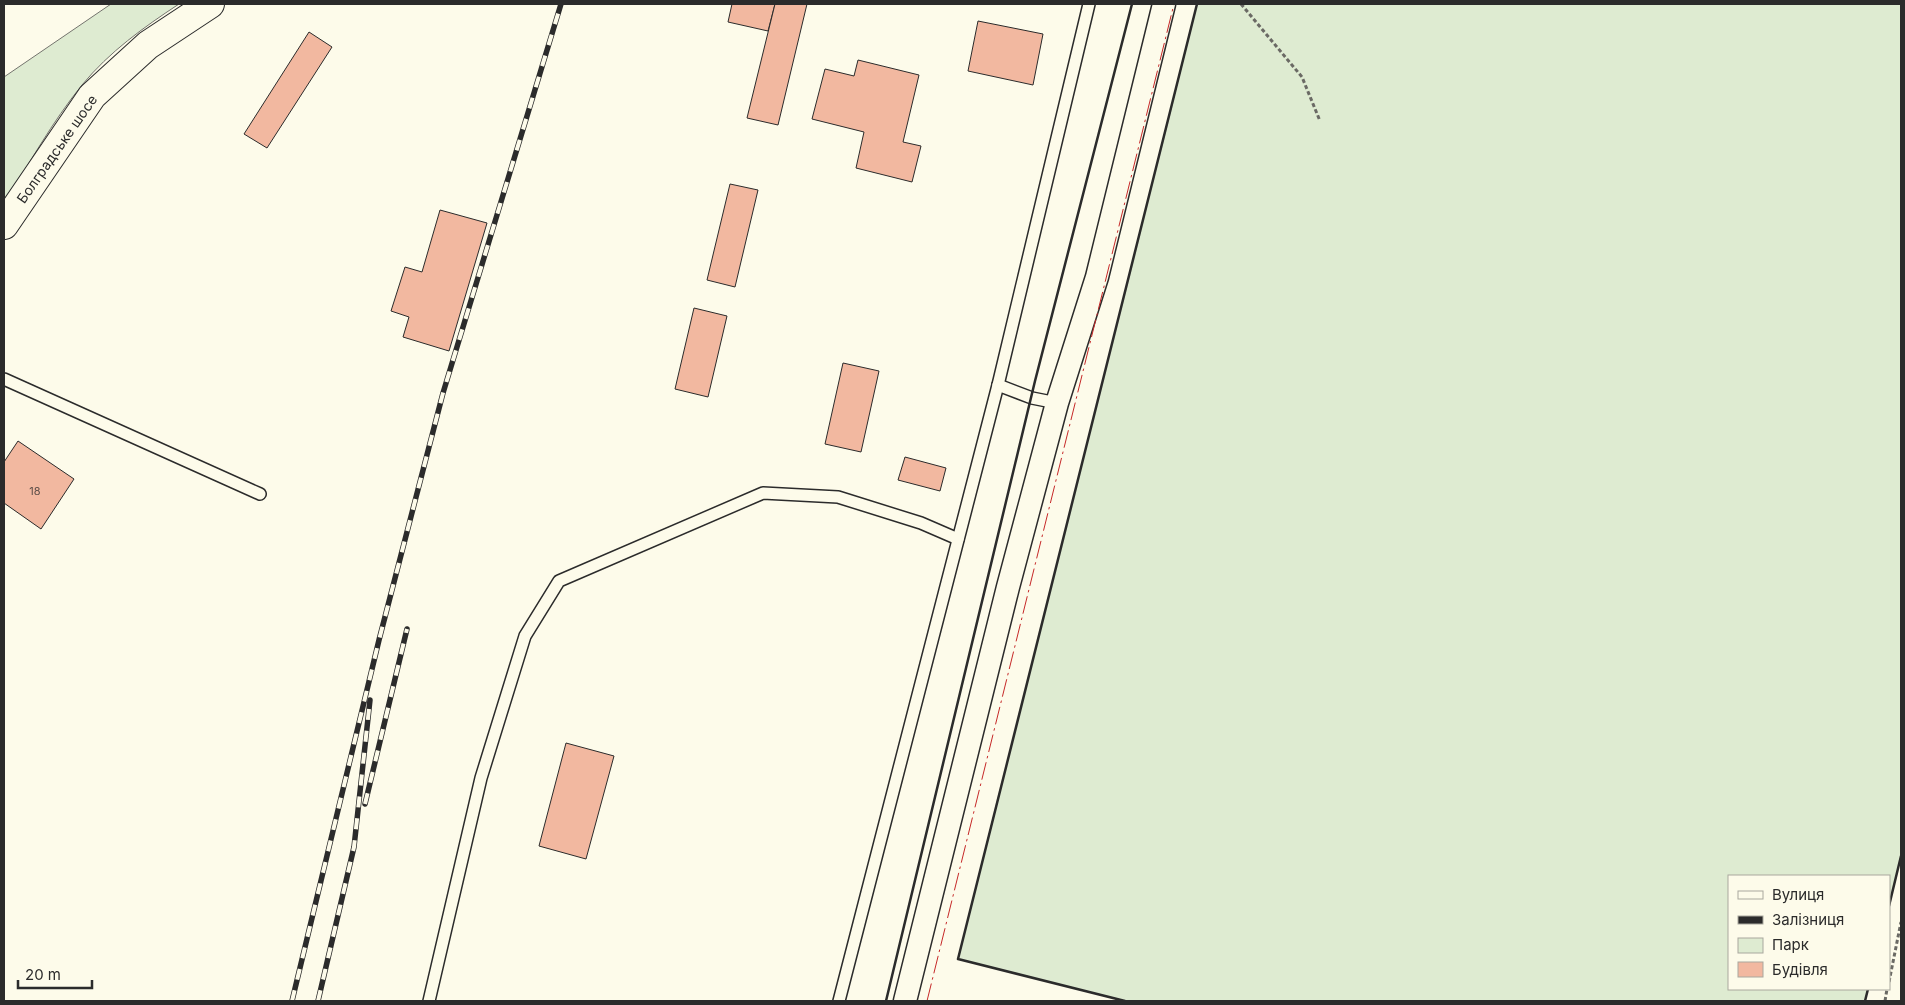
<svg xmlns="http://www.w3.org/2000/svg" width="1905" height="1005" viewBox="0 0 1905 1005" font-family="Inter,sans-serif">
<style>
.green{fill:#deebd1;stroke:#74746e}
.building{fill:#f2b8a0;stroke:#2b2b2b}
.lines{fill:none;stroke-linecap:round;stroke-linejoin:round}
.service-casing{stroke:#2b2b2b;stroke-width:14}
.minor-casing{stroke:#2b2b2b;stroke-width:25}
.secondary-casing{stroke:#2b2b2b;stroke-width:30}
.path{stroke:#6a6964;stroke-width:3;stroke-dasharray:4 2.5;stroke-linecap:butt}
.service{stroke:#fdfbea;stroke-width:11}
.minor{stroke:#fdfbea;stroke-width:22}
.secondary{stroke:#fdfbea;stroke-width:28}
.rail-casing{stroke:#2b2b2b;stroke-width:5.5}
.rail{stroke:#fdfbea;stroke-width:4;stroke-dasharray:11;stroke-linecap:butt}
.wall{stroke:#2b2b2b;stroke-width:2.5}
.power{stroke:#c62828;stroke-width:1;stroke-dasharray:18 4 2.5 4;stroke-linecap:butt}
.labels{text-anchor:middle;stroke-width:4;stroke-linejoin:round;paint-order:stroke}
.number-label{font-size:11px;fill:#5d4e48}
.street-label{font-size:14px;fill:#2b2b2b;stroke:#fdfbea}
</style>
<rect width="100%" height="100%" fill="#fdfbea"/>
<g class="green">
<path d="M111 4H179C144 27 109 52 82 85 52 122 29 164 4 204V77Z"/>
<path d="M1197 4H1901V856L1889 906V876H1729V989H1868L1865 1001H1125L958 959Z"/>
</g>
<g class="building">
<path d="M732 4H775L768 31 728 22Z"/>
<path d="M775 4H807L778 125 747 118Z"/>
<path d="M978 21 1043 34 1033 85 968 71Z"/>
<path d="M309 32 332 47 267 148 244 134Z"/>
<path d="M858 60 919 75 903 142 921 146 912 182 856 168 864 132 812 119 825 69 854 76Z"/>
<path d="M730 184 758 190 735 287 707 280Z"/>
<path d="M440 210 487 223 449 351 403 337 409 317 391 311 405 267 422 272Z"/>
<path d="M694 308 727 316 708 397 675 389Z"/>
<path d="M843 363 879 371 861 452 825 444Z"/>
<path d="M18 441 74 479 41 529 4 503V462Z"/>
<path d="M905 457 946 468 940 491 898 480Z"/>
<path d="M566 743 614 756 586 859 539 846Z"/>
</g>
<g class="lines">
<g class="service-casing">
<g id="service">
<path d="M4 379 260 494"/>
<path d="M998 385 1032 398 1057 403"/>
<path d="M429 1001 481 778 525 636 559 581 763 493 838 497 921 523 958 539"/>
<path d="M839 1001 998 385 1089 4"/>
</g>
</g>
<g class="minor-casing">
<path id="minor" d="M905 1001 1008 587 1057 403 1097 277 1164 4"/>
</g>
<g class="secondary-casing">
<path id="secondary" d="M4 225 92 96 148 45 210 4"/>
</g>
<g class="path">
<path d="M1241 4 1302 77 1320 121"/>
<path d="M1889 982 1901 922"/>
<path d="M1885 1001 1887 989"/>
</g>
<use href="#service" class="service"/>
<use href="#minor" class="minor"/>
<use href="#secondary" class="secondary"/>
<g class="rail-casing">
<g id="rail">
<path d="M365 804 407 629"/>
<path d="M292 1001 379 640 443 393 561 4"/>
<path d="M318 1001 354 847 370 700"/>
</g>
</g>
<use href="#rail" class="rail"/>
<g class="wall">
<path d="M1889 906 1901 856"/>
<path d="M886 1001 1035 381 1132 4"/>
<path d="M1125 1001 958 959 1197 4"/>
<path d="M1865 1001 1868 989"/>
</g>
<path class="power" d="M927 1001 1174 4"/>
</g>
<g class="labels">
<g class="number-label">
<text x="35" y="495">18</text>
</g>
<g class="street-label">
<text transform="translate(57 149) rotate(-55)" y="5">Болградське шосе</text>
</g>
</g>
<rect width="1905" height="1005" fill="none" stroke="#2b2b2b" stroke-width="10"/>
<rect x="1728" y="875" width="162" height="115" fill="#fdfbea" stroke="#a9a89e"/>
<rect x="1738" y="891" width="25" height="8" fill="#fdfbea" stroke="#a9a89e"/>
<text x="1772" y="900" font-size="15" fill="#2b2b2b">Вулиця</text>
<rect x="1738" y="916" width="25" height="8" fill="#2b2b2b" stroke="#a9a89e"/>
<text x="1772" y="925" font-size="15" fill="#2b2b2b">Залізниця</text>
<rect x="1738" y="938" width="25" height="15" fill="#deebd1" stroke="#a9a89e"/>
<text x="1772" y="950" font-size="15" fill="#2b2b2b">Парк</text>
<rect x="1738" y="962" width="25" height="15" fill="#f2b8a0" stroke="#a9a89e"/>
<text x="1772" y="975" font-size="15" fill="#2b2b2b">Будівля</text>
<path d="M18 980v8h74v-8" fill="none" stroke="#2b2b2b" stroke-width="2.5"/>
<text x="25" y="980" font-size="15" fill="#2b2b2b" stroke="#fdfbea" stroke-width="4" paint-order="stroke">20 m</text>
</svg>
